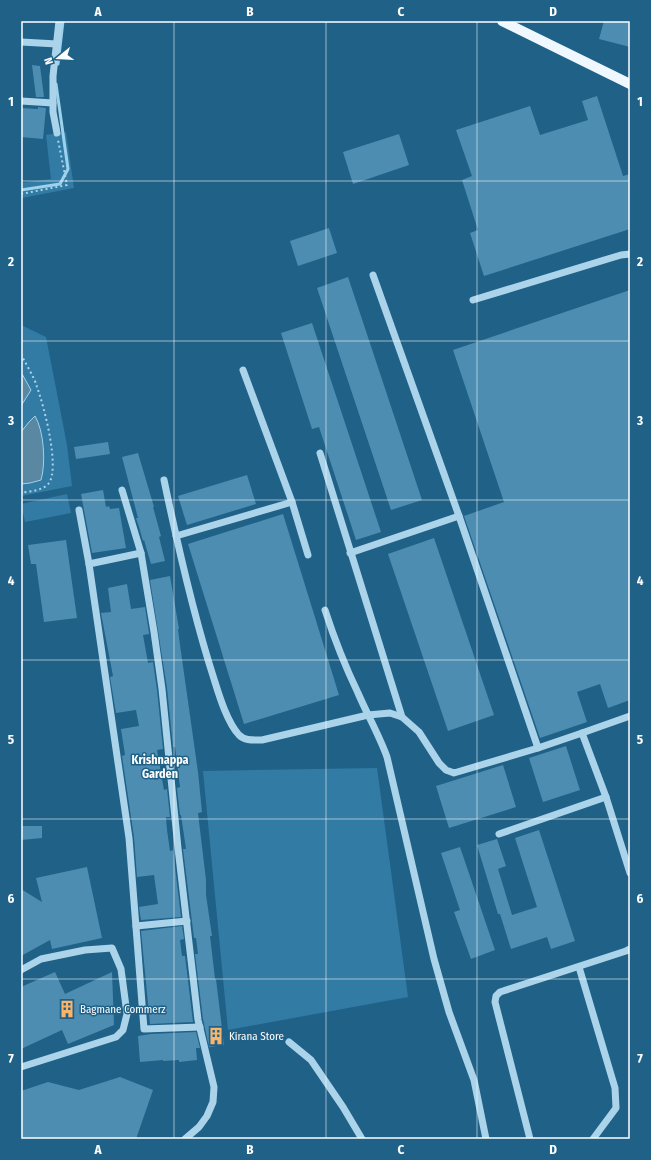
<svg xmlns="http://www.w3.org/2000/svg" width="651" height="1160" viewBox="0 0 651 1160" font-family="'Fira Sans Condensed',sans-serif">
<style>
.green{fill:#317ba4}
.water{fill:#5a88a2;stroke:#9ed1ec}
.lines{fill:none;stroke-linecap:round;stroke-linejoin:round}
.stream{stroke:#9ed1ec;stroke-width:3}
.building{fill:#4d8db2}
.path{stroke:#abd4ea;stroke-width:2;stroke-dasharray:2 3;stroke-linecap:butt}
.minor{stroke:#abd4ea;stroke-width:7}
.major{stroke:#eff8fe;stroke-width:10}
.grid{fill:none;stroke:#fff;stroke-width:1;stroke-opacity:0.55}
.labels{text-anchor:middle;stroke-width:3;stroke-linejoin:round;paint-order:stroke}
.poi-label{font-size:11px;fill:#fff;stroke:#206188;text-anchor:start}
.neighbourhood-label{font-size:12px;font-weight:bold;fill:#fff;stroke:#206188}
.neatline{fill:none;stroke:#fff;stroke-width:1.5}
.grid-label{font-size:13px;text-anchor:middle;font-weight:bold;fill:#fff}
</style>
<rect width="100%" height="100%" fill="#206188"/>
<g class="green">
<path d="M66 132 74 188 22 198 21 201V183L51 179 46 135Z"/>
<path d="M21 325 46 337 67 445 72 486 21 496Z"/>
<path d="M67 494 71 513 25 522 21 504Z"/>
<path d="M377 768 408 997 228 1030 203 771Z"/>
</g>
<g class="water">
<path d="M21 372 31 390 21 406Z"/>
<path d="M35 416C44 431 46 463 41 480L30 483 21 484V432L29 422Z"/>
</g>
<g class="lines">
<g class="stream">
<path d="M58 64 63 21"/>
<path d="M21 190 60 184 68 169 56 84"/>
</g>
</g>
<g class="building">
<path d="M604 21H630V47L599 39Z"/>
<path d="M32 65 40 66 44 97H36Z"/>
<path d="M597 96 623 176 630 174V229L484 276 470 233 478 230 462 180 472 176 456 130 530 106 540 135 588 120 582 101Z"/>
<path d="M38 107 46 108 43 139 21 137V108L38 109Z"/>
<path d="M399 134 409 165 353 184 343 152Z"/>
<path d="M329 228 337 253 298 266 290 241Z"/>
<path d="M348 277 422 500 391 510 317 288Z"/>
<path d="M630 290V700L608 708 600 684 577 692 587 722 540 738 464 516 504 502 453 350Z"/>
<path d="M312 323 381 532 356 540 319 427 312 429 281 333Z"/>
<path d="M108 442 110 454 76 459 74 447Z"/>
<path d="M138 453 154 507H153L161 536 159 537 165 561 151 564 144 540 143 541 139 527 136 518H138L122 457Z"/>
<path d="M247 475 256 504 187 525 178 496Z"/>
<path d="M103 490 106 507 109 506 110 509 119 508 126 548 92 553 81 494Z"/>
<path d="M283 514 339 695 244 724 188 544Z"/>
<path d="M434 538 494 715 448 731 388 554Z"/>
<path d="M66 540 77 618 44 622 36 564H31L28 545Z"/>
<path d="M170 576 179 629H178L180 645 198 772 202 812 198 813 206 880V895L212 936H210L214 970 215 979H216L224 1045 209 1047 203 1019 195 954H198L196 938H194L183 849H186L181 815H180L177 788 180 787 175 747H173L167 688 150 580Z"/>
<path d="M127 584 131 609 145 607 149 633V634L143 635 148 663 153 662 157 690 163 749 157 750 164 790 167 789 170 817H166L167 830 170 851 173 850 181 917 141 920 139 907 158 904 154 875 137 877 134 837 122 756 125 755 121 729 139 726 136 710 116 713 110 677 113 676 101 613 111 612 108 588Z"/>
<path d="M566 746 580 790 543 802 529 758Z"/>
<path d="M503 765 516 807 449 828 436 786Z"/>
<path d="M21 826H42V838L21 840Z"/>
<path d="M539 830 575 941 551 949 547 937 511 949 500 914H498L477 845 497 839 506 866 498 869 512 915 537 907 515 838Z"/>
<path d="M460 847 495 950 471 959 454 912 460 910 441 853Z"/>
<path d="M87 867 102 938 52 949 50 940 21 956V889L42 902 36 878Z"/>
<path d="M182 926 184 939 180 940 182 956H185L193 1022 150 1024 141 931Z"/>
<path d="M55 972 65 994 112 972 114 1025 68 1044 62 1030 21 1049V987Z"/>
<path d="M196 1032 200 1048H196L197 1060 179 1062V1060L163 1061V1060L140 1062 138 1036 151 1034Z"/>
<path d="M120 1077 153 1090 136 1139H21V1091L48 1082 79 1090Z"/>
</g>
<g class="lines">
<g class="path">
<path d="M21 194 67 185 58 140"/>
<path d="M21 354C26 365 34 376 37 387 44 406 60 467 49 483 43 491 30 491 21 493"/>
</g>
<g class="minor">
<path d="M21 42 57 44"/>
<path d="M21 101 53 103"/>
<path d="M57 133 53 112V76L59 21"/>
<path d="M473 300 621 255 630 254"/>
<path d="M243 370 292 502 308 555"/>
<path d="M320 453 402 717"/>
<path d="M164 480C178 547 193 614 214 679 219 695 227 722 239 735 245 741 253 740 262 740L368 715 390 713 402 717 419 732 439 763 446 770 454 773 538 748 582 733 606 797"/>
<path d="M122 490 141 553 154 632 162 689 178 848 198 1020 214 1087 213 1102 207 1116 199 1127 185 1139"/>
<path d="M79 510 89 564"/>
<path d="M459 516 538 748"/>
<path d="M176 536 292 502"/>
<path d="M141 553 89 564 129 838 144 1029 200 1027"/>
<path d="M350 553 459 516 373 275"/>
<path d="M325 610C334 638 345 666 358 693 367 714 379 735 387 757L434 959 449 1012 474 1080 486 1139"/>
<path d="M582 733 630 716"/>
<path d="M499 834 606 797 630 873"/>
<path d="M136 926 187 921"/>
<path d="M579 967 615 1088 616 1108 593 1139"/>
<path d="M21 970 41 959 85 950 112 948 121 969 127 1014 123 1030 116 1037 21 1067"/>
<path d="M289 1042 311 1060 343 1107 362 1139"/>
<path d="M530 1139 495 1002 496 996 500 992 626 951 630 949"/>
</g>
<path class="major" d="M502 21 630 84"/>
</g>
<path class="grid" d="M174 21V1139M326 21V1139M477 21V1139M21 181H630M21 341H630M21 500H630M21 660H630M21 819H630M21 979H630"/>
<defs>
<g id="building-bare" transform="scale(1.38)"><path d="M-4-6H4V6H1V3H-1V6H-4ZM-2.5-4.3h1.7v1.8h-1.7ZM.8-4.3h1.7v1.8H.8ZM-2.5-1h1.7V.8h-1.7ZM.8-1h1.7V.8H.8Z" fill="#f8b46b" stroke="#206188" stroke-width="2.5" paint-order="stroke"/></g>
</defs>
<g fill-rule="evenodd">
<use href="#building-bare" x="67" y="1009"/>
<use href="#building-bare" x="216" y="1036"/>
</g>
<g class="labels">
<g class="poi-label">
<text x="80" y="1013">Bagmane Commerz</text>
<text x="229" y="1040">Kirana Store</text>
</g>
<g class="neighbourhood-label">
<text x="160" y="764">Krishnappa<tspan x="160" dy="14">Garden</tspan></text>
</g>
</g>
<rect width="651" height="1160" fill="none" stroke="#206188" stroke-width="44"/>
<g transform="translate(58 58) rotate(252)" stroke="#206188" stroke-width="3" paint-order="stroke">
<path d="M0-3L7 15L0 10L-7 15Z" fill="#ffffff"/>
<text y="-6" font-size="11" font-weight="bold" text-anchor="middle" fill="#ffffff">N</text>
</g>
<rect x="22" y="22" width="607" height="1116" class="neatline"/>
<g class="grid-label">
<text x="98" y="16">A</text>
<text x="250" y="16">B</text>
<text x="401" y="16">C</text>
<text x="553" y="16">D</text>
<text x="11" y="106">1</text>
<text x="640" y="106">1</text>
<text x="11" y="266">2</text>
<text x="640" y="266">2</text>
<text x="11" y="425">3</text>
<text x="640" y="425">3</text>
<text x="11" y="585">4</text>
<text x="640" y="585">4</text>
<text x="11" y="744">5</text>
<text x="640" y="744">5</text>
<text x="11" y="903">6</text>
<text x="640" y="903">6</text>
<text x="11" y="1063">7</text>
<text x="640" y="1063">7</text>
<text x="98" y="1154">A</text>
<text x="250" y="1154">B</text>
<text x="401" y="1154">C</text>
<text x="553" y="1154">D</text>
</g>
</svg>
